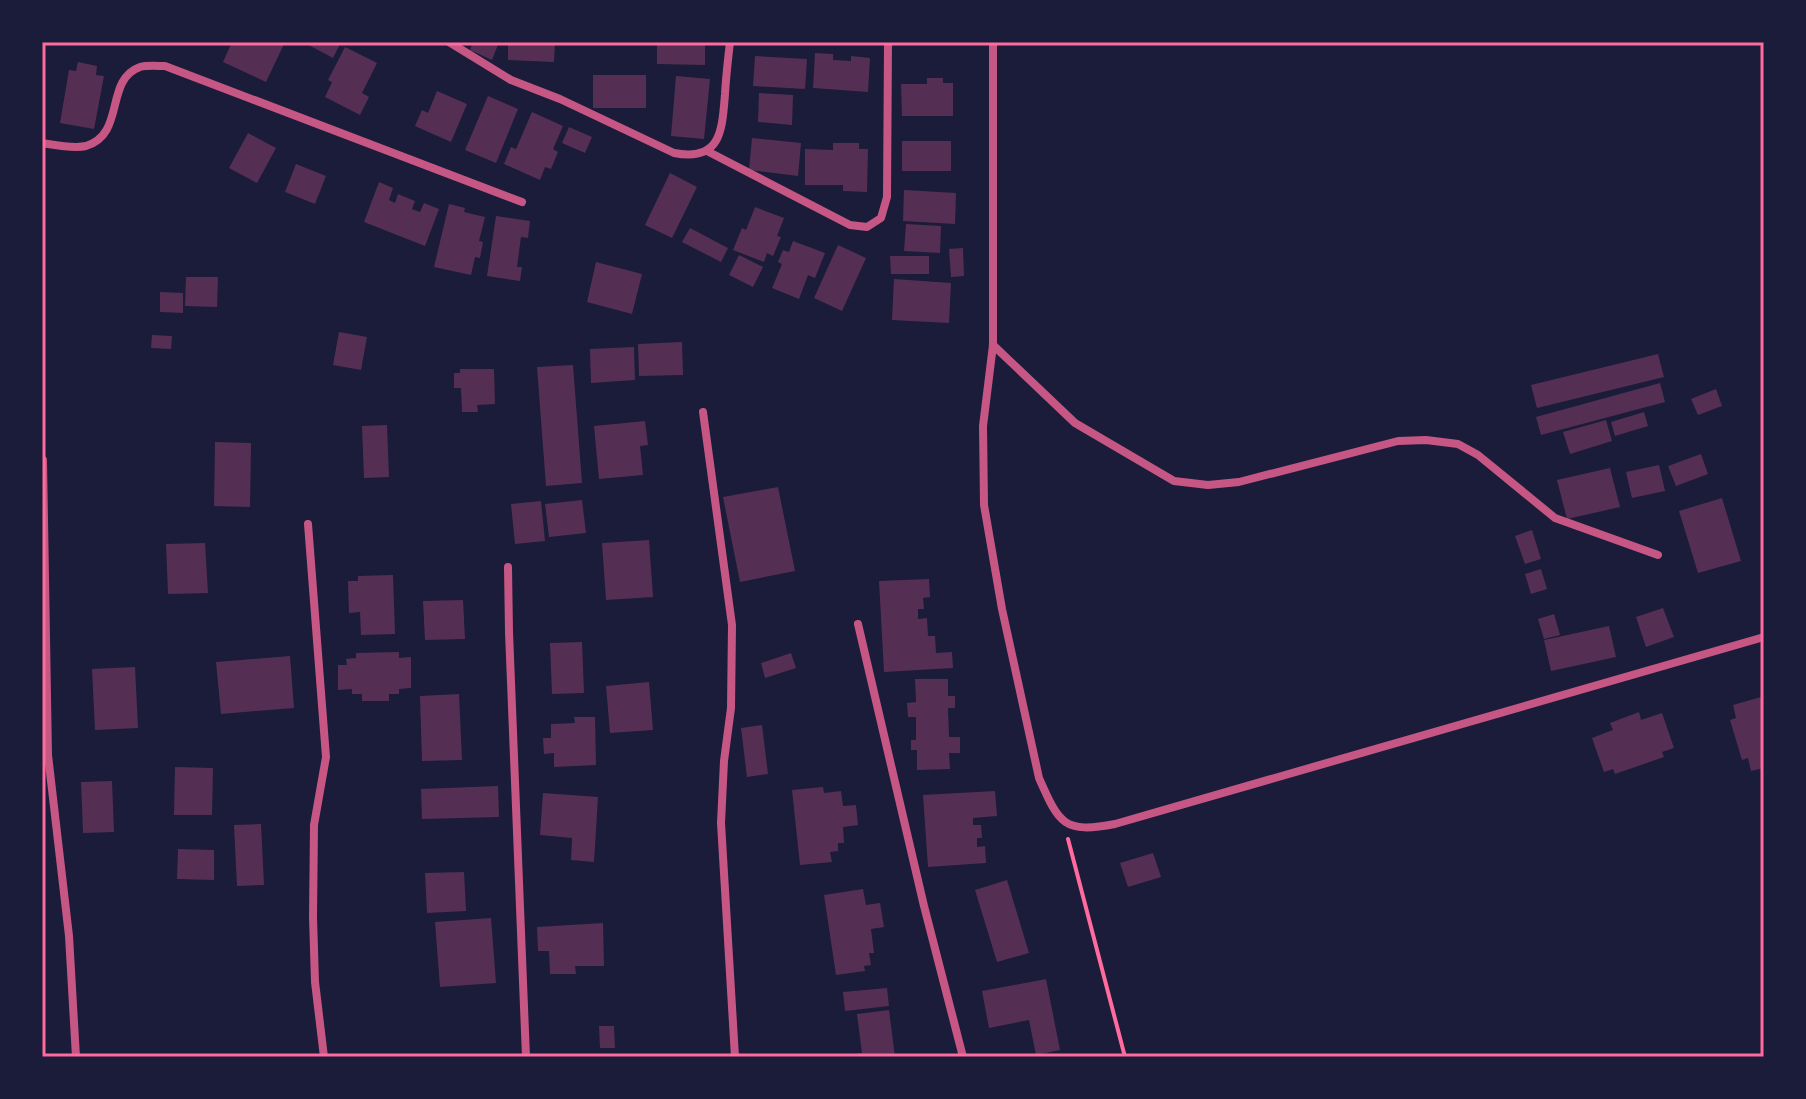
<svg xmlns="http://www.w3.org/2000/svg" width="1806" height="1099" viewBox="0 0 1806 1099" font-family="'Source Sans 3',sans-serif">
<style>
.building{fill:#542f53}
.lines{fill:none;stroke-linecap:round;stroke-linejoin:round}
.path{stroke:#ff6b9d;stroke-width:4}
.minor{stroke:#c65784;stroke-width:8}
.neatline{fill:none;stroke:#ff6b9d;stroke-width:3}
</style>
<rect width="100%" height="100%" fill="#1b1b3a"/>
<g class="building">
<path d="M232 42H285L266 82 223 62Z"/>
<path d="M303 42H341L333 58Z"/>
<path d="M473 42H499L492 60 470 50Z"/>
<path d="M508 42H555L554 62 508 60Z"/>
<path d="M657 42H705V65L657 64Z"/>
<path d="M345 47 377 63 362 93 369 97 360 115 325 97 332 82 328 80Z"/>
<path d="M815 53 833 54V60L851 61V56L870 58 868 92 813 88Z"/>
<path d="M755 56 807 59 805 89 753 86Z"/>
<path d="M78 62 97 66 96 75 104 76 94 129 60 123 69 70 76 71Z"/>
<rect x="593" y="75" width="53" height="33"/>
<path d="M676 76 710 79 704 139 671 136Z"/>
<path d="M927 78H943V83H953V116H902L901 84H927Z"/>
<path d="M437 91 467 104 451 142 415 126 422 110 428 113Z"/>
<path d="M759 93 793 95 792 125 758 122Z"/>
<path d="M488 96 518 109 496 163 465 150Z"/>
<path d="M532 112 563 126 553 149 558 152 551 169 545 167 540 180 504 164 511 147 516 149Z"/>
<path d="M569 127 592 137 585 153 562 143Z"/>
<path d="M248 133 276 148 257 183 229 168Z"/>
<path d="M752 138 801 143 798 176 749 170Z"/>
<rect x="902" y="141" width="49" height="30"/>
<path d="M833 143H859V149H868L867 192 843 191V185H805V149L833 150Z"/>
<path d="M296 164 326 176 315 204 285 192Z"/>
<path d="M670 173 697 187 672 238 645 225Z"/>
<path d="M379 182 393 188 389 200 395 203 398 194 415 201 412 209 420 212 424 203 439 209 425 246 364 222Z"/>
<path d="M904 190 956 193 955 224 903 221Z"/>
<path d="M449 204 465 208 464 212 485 217 479 241 483 242 480 258 475 257 471 275 434 267Z"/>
<path d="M755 207 784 218 777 236 781 237 773 256 767 253 764 262 733 250 742 228 746 230Z"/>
<path d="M496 216 530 221 528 238 521 237 517 267H522L520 281 487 276Z"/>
<path d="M906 224 941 226 940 253 904 251Z"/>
<path d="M690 228 728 248 721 262 682 242Z"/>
<path d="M793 241 825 253 815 278 808 275 799 299 772 288 782 264 778 262 783 250 789 252Z"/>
<path d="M838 245 866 258 842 311 814 298Z"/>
<path d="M963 248 964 276 951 277 949 249Z"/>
<path d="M739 255 763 267 753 287 729 275Z"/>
<path d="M890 256H929V274H891Z"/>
<path d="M596 262 642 274 632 314 587 302Z"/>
<path d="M186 277H218L217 307 185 306Z"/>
<path d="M894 279 951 283 949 323 892 320Z"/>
<path d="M160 292 183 293V313L160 312Z"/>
<path d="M339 332 367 337 361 370 333 365Z"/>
<path d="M152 335 172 336 171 349 151 348Z"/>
<path d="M682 342 683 375 639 376 638 344Z"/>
<path d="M634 347 635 380 591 383 590 349Z"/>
<path d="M1658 354 1664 377 1537 408 1531 385Z"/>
<path d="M573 365 582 483 546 486 537 367Z"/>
<path d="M460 369H494L495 404 477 405 478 412H462L461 388H454V373H460Z"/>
<path d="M1660 383 1665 402 1541 435 1536 417Z"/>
<path d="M1716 389 1722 406 1698 415 1691 399Z"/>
<path d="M1644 412 1648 426 1615 436 1611 422Z"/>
<path d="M1606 420 1612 441 1570 454 1563 432Z"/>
<path d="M645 421 648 445 640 446 643 475 599 479 594 426Z"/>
<path d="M387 425 389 477 364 478 362 426Z"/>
<path d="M215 442 251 443 250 507 214 506Z"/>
<path d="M1701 454 1708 474 1676 486 1668 466Z"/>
<path d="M1659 465 1665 491 1632 498 1626 472Z"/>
<path d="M1610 468 1620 507 1567 519 1557 480Z"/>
<path d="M778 487 795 571 740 582 723 497Z"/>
<path d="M1722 498 1741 561 1698 573 1679 511Z"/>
<path d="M582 500 586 533 549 537 545 504Z"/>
<path d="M541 501 545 541 515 544 511 504Z"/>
<path d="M1532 530 1541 559 1525 564 1515 536Z"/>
<path d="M649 540 653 597 606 600 602 543Z"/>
<path d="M205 543 208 593 168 594 166 544Z"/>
<path d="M1541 569 1547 589 1531 594 1525 574Z"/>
<path d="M393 575 395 634 361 635 360 612 349 613 348 581H358V576Z"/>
<path d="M929 579 930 597 923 598 924 609H918V619L927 618 928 636H935L936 653 952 652 953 668 884 672 879 581Z"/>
<path d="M463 600 465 639 425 640 423 601Z"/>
<path d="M1663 608 1674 637 1646 647 1636 617Z"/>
<path d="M1554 614 1560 635 1544 639 1538 619Z"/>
<path d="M1609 626 1616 657 1551 671 1544 640Z"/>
<path d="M582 642 584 693 552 694 550 643Z"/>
<path d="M399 652V658L411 657V688L399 689V694H389V701H362V694H352V689L338 690V665H347L346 659 356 658V653Z"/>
<path d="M791 653 796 668 765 678 761 663Z"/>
<path d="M290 656 294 708 221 714 216 662Z"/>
<path d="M135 667 138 728 95 730 92 669Z"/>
<path d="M915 679H948V696H955V708H948L949 737H960V753H949L950 769 917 770V750H911V740H916V717H908L907 703 916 702Z"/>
<path d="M649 682 653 730 610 733 606 686Z"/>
<path d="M459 694 462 760 422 761 420 696Z"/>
<path d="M1761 697 1764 705V768L1751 771 1748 758 1742 760 1730 720 1736 718 1733 705Z"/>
<path d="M1639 712 1641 720 1662 713 1674 748 1662 752 1664 757 1615 774 1613 769 1604 772 1592 738 1613 730 1610 723Z"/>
<path d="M574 717H595L596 765 554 767V753L544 754 543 738H551V724L575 723Z"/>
<path d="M762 725 768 774 747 777 741 728Z"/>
<path d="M175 767 213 768 212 815H174Z"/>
<path d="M112 781 114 832 83 833 81 782Z"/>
<path d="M498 786 499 817 422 819 421 789Z"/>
<path d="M823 787 824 793 841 791 843 806 856 805 858 825 843 827 844 843H838V851L830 852 832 862 800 865 792 790Z"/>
<path d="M995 791 997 816 973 818V825H981L982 838H977V847L985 846 986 863 928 867 923 795Z"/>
<path d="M543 793 598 797 594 862 571 860 572 838 540 835Z"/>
<path d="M261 824 264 885 237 886 234 825Z"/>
<path d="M178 849 214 850V880L177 879Z"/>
<path d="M1153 853 1161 877 1128 887 1120 863Z"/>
<path d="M464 872 466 911 427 913 425 873Z"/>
<path d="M1007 880 1029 953 997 962 975 890Z"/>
<path d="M863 889 866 905 880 903 884 927 871 929 874 953H869L871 965 864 966 865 971 836 975 824 895Z"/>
<path d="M491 918 496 983 440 987 435 922Z"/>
<path d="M603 923 604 966H575L576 974H550L549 951H538L537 927Z"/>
<path d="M1046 979 1060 1050 1036 1055 1029 1020 989 1028 982 991Z"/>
<path d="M887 988 889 1006 845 1011 843 992Z"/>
<path d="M889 1010 895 1057H856L855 1054 862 1053 857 1014Z"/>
<path d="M599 1026H614L615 1048H600Z"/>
</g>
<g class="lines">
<path class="path" d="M1068 839 1125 1057"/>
<g class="minor">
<path d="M449 42 511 80 560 99 674 153C721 162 722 131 725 94 726 76 728 59 730 42"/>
<path d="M993 42V345L983 426 984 505 1002 609 1039 778C1059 823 1063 834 1115 824L1764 637"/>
<path d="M42 143C55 145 74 149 86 146 126 134 104 80 140 67 147 65 157 66 165 66L522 202"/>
<path d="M707 151 850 225 867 227 881 218 887 197 888 42"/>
<path d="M993 345 1075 423 1174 481 1208 485 1239 482 1398 441 1426 440 1458 444 1478 455 1555 518 1658 555"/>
<path d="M703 412 732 625 731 708 724 761 721 823 735 1057"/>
<path d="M43 460 48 755 69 936 76 1057"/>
<path d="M308 524 326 757 314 825 313 917 315 982 324 1057"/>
<path d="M508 567 509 632 526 1057"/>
<path d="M858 624 924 906 963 1057"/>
</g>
</g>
<rect width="1806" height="1099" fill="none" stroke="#1b1b3a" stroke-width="88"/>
<rect x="44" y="44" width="1718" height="1011" class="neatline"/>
</svg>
